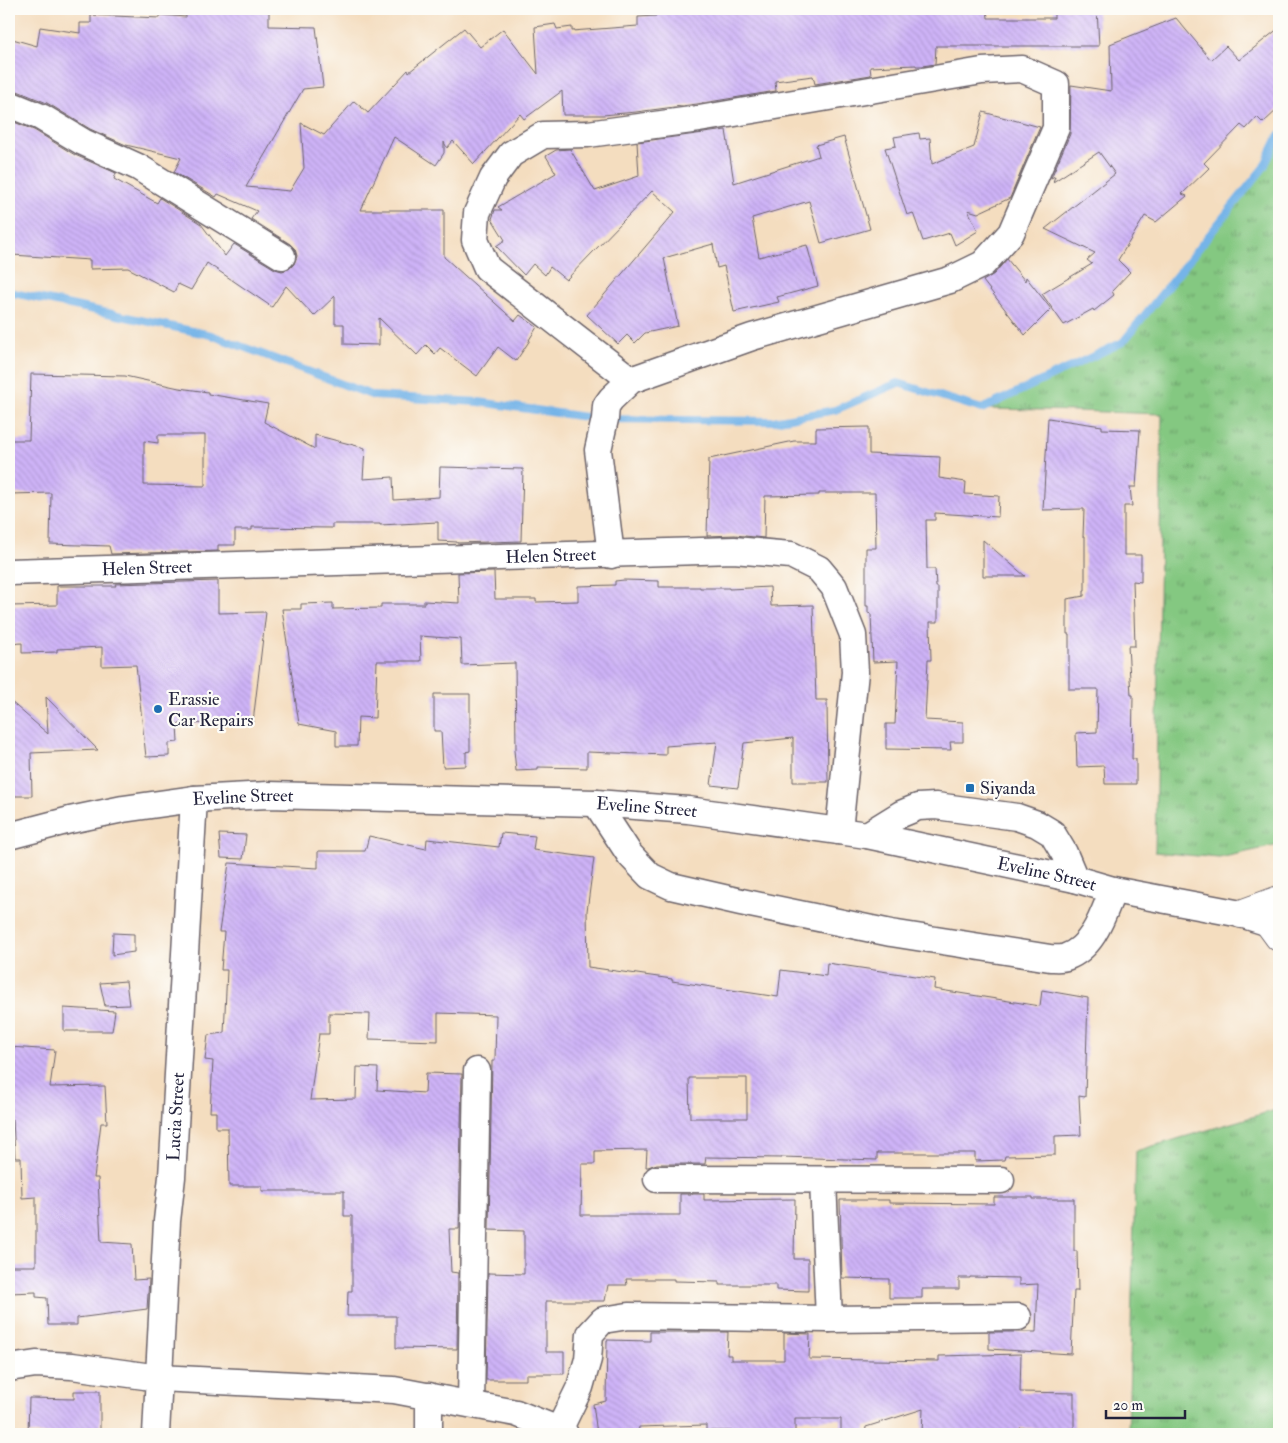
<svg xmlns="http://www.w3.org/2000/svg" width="1288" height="1443" viewBox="0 0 1288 1443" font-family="'IM FELL Double Pica',serif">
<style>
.grass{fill:url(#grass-tufts);stroke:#53755e}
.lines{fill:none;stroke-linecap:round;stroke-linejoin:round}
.stream{stroke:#75b4e8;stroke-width:8}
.building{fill:url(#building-back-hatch);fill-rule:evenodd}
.minor-casing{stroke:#6c6369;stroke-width:29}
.major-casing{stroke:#6c6369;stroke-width:30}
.minor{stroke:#fff;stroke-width:26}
.major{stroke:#fff;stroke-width:28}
.poi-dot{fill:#1f6fb2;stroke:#fdfcf7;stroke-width:2}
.labels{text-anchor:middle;stroke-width:4.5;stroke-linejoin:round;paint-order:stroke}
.street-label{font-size:18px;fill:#22223b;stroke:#fdfcf7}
.poi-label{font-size:18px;fill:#22223b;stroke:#fdfcf7;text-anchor:start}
</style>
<defs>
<pattern id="grass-tufts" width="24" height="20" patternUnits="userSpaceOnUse" patternTransform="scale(1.25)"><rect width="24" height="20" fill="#84c881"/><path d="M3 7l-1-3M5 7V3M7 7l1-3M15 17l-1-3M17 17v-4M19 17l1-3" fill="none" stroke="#6ca26b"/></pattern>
<pattern id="building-back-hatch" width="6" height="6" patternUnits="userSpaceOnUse" patternTransform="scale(1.25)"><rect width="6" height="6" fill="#ceb3f7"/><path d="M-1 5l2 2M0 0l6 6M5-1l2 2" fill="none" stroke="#b19ad5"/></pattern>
</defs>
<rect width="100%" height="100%" fill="#fdfcf7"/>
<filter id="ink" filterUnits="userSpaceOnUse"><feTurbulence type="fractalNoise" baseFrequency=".02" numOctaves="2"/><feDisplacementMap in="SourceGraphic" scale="10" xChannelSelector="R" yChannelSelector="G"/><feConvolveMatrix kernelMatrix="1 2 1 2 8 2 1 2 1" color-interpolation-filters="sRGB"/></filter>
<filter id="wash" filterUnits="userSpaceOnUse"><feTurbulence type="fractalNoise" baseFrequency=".0096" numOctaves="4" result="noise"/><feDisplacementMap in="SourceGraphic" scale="20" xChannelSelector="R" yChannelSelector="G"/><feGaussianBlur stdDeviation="1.12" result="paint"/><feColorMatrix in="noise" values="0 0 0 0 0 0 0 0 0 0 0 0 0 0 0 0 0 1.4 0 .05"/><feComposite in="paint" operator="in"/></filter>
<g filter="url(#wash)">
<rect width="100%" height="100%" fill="#f4ddbf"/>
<g class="grass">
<path d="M1279 135V845L1219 858 1155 852 1162 414 1046 410 982 409 1123 342 1264 167Z"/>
<path d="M1279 1109V1434H1128L1136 1151Z"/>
</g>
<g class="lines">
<path class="stream" d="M9 292 211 335 374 396 479 402 600 419 773 421 835 410 898 383 982 409 1123 342 1264 167 1279 135"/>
</g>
<g id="blocks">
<g class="building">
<path d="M211 9H269V26L316 27 323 87 303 89 246 187 290 191 304 168 301 123 324 135 354 101 368 113 408 70 409 72 464 28 480 47 503 29 538 74 535 27 555 24 557 29 572 27V31L638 26V17L656 16 655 9H987L988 18H1054V9H1097L1099 46H936L935 64 922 66H916V65L870 67 871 75 815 84 813 76 775 81 776 91 697 104 636 112 603 115H563L562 91 524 119 520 114 474 164 453 141 447 148 444 142V153L436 165 394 137 361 210H444V257L515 321 520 315 537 327 529 340H530L516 361 498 347 477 376 440 348 435 354 426 345 417 355 379 318V345L344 344V324H335V296L314 316 286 286 272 307 207 263 191 290 178 284 174 292 128 268 90 269V260L12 255 14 209H9V120L34 130 75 155 116 173 114 179 157 203 160 198 201 224 225 256 234 244 275 269 282 271 289 269 294 264 297 256 295 249 290 244 251 219 257 211 218 194 216 197 174 172 181 158 126 145 90 129 47 103 15 90 9 89V38L37 46 40 27 80 33V23H91V15L160 18V15L186 17V10L211 11Z"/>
<path d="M1176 18 1211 60 1226 46 1239 60 1279 28V108L1263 123 1257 117 1246 129 1241 125 1204 163 1209 168 1182 194 1187 196 1156 222 1145 216 1118 260 1130 272 1112 291 1114 295 1094 311 1093 309 1064 325 1042 294 1092 264 1087 260 1095 253 1045 229 1115 174 1099 152 1053 182 1055 176 1051 178 1070 134 1071 85 1111 91 1110 44Z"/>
<path d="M983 112 1040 127 1010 198 978 213 968 210 978 231 955 245 950 233 923 241 913 213 907 215 885 148 896 146 894 137 919 133 920 139 930 138 932 164 974 147Z"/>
<path d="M726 130 734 183 819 156 816 145 844 137 870 229 821 243 809 201 752 218 759 257 807 245 818 286 777 297 779 302 734 312 724 266 717 268 713 244 664 258 678 326 645 333 635 343 627 335 618 344 587 315 675 212 652 191 566 280 550 267 545 275 533 264 524 275 496 246 505 240 492 219 495 210H502L498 207 556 173 546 156 556 150 570 149 595 191 639 176 637 142Z"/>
<path d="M1007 259 1025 281 1026 277 1051 309 1025 335 983 281 994 274Z"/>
<path d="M31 374 125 376 179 388 208 392V394L268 404 264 422 315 449V435L365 448 363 479 393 477 394 500 439 497 440 467 523 469 521 541 457 543V542L438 541V522L380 525V524H332V528L252 527V530H235V545H218V551L111 554 109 546 50 544 51 493 9 494V440H29ZM158 435H205V486L144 485V441L158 443Z"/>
<path d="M1048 418 1102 426V429L1140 430 1136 487H1130L1132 506H1124V555H1141V582L1133 581 1135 646H1128L1131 695H1133L1132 759H1136V784H1105L1104 766 1077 767 1076 733 1097 732 1098 689H1069V634H1067V599L1084 596V590H1085V537H1083L1084 509 1043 510Z"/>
<path d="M869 427V454L940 457 939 478 966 482 965 494 999 496 998 517 935 513V520H926L927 569H935L936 587H938V622H930L931 660H928L925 720 963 722V742H950L951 750 886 749V724H895L898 661 873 662 871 614 868 613V606H866V548H876L875 493H819V495L765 496 764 538 735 535 707 536 709 459 794 441H816V428Z"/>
<path d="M983 540 1025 576H983Z"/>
<path d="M494 572 495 599H536V602L578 601V586L615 585V581L624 580 659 581V587H700V588H729V589L770 587 771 606 813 605 816 700H827L828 782H793V738L744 743 738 788 711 785 717 742 666 746V755L587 752V768L538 767V770L516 771 514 750H516L515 663 462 665 461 639 420 636 421 661H377L375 718 358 717 357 746H336V731L299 724 282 609H301V604L333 603V609L381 608V604H424V601L459 603 458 573Z"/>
<path d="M218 581V613L266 612 253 722 177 724 178 742 169 743V756L146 757 136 665 102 666V647L57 649V652L22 653V643L9 644V606L57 605V586H116L115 584Z"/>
<path d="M434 694H470V751L466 752V766L443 767 441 731H434Z"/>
<path d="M46 697 98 750 31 753 32 796H9V700L48 734Z"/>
<path d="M501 833 535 836 533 850 594 858 587 911 588 967 672 979V981L778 997 781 970 826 976 827 963 935 979 934 989 1040 1006 1042 990 1088 998 1085 1097 1079 1096 1081 1135 1055 1136V1155L1005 1156 1004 1160 975 1161V1153H877V1160L782 1157V1158L706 1157 705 1164H657L648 1167H646L647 1150 595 1151V1164H582L581 1215H680V1194H704V1200L795 1199 794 1259H808V1291L776 1290V1285H719V1282L674 1281V1279H626L627 1285H608L605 1301H546V1352H564V1374H526V1380H486L488 1273 524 1274V1231L489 1230 492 1061H495L496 1015 438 1013V1041L369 1039 370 1014 329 1013V1034H319L310 1100 356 1099 357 1067 378 1068 377 1090 425 1093 426 1073 462 1074 459 1229H449L451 1272 458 1273 457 1349 396 1348V1316H347L348 1291H352V1216H344V1191H262V1186H229L228 1128H216V1112H210L213 1061 205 1060 208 1035 224 1033 227 970H221L224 932H219L229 863 318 868V851H365L369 836 426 849 427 839 499 847ZM689 1078H747V1118H690Z"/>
<path d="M219 834 246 835 243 859 221 858Z"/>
<path d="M113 933 134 934V952L112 955Z"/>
<path d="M126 981 129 1005 105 1006 100 983Z"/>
<path d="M64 1008 115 1011 112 1031H64Z"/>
<path d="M9 1047 55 1050 50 1087 105 1086 107 1123H101L94 1178H98L101 1242 132 1244 134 1280 149 1279 147 1309 77 1318V1325H48L47 1298 36 1297V1292L9 1293V1266H36V1197L22 1198 21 1158H15L13 1119H9Z"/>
<path d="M994 1197H1033V1199H1074V1251H1077L1078 1291H1074L1071 1354 989 1349V1332H1036L1038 1284 1019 1285V1278L970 1277V1278H959V1289H922V1298H889V1279L842 1278 840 1200H889V1203L994 1204Z"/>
<path d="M650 1332H728L727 1355H731V1360H784V1333L810 1334 809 1359 939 1361V1356L1021 1354 1020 1392 1074 1393V1429L1020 1428V1434H922L923 1409 866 1427 865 1434H841V1419H795V1434H775V1433H738V1431H706V1425L639 1427 638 1434H597L593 1404 606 1401 607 1340 650 1341Z"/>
<path d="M74 1391H100V1434H28L29 1398 74 1399Z"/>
</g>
</g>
</g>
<g filter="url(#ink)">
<use href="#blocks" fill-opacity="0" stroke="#6c6369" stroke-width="1"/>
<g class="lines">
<g class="minor-casing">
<g id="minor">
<path d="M9 104 41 117 83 142 138 167 282 256"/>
<path d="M611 555 598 450 605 419 606 406 611 399 631 380 752 337 950 280 983 264 1011 233 1056 128V84L1022 69 982 71 699 119 588 134 543 135 511 154 493 178 477 213 475 240 487 268 631 380"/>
<path id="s1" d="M9 572 734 550 791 555 819 569 834 587 853 635 855 672 839 831"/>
<path d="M596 803 630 855 650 876 671 886 741 902 891 933 1050 958C1055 958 1061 959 1066 957 1094 947 1103 914 1113 890"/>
<path d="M867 835 901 814 918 807 936 806 1017 817 1037 824 1052 833 1064 853 1075 879"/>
<path id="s2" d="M9 836 70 820 123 809 194 799 268 795 596 803 688 810 867 835 1075 879 1113 890 1241 914 1263 921"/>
<path d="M657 1179 1001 1180"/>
<path d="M823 1181 829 1319"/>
<path d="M9 1368 36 1364 72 1366 159 1378 394 1390 516 1413 559 1430 565 1434"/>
<path d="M471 1404 477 1071"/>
<path d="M559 1430 580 1387 588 1359 590 1334 603 1320 628 1316 829 1319 1018 1317"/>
<path id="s3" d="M156 1434 167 1221 172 1177 194 799"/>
<path d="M429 1434V1396"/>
</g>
</g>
<g class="major-casing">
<g id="major">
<path d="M1241 914 1279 900"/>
<path d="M1268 922 1279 937"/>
</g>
</g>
<use href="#minor" class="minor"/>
<use href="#major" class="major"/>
</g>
</g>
<g class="poi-dot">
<circle cx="158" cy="709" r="5"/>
<rect x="965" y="783" width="10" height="10" rx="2.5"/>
</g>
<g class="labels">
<g class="street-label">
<text dy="6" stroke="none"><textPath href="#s1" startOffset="542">Helen Street</textPath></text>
<text dy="6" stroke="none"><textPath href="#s1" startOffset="138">Helen Street</textPath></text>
<text dy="6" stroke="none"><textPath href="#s2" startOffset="238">Eveline Street</textPath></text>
<text dy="6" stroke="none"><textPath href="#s2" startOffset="642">Eveline Street</textPath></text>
<text dy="6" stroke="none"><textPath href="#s2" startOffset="1048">Eveline Street</textPath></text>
<text dy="6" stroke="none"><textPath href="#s3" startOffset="318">Lucia Street</textPath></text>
</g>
<g class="poi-label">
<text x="168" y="705">Erassie<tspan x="168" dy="21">Car Repairs</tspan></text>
<text x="980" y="794">Siyanda</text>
</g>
</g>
<rect width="1288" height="1443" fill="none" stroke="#fdfcf7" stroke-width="30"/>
<path d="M1106 1410v8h79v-8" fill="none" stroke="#22223b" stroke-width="2.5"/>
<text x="1113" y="1410" font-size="15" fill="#22223b" stroke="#fdfcf7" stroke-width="4" paint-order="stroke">20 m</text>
</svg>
